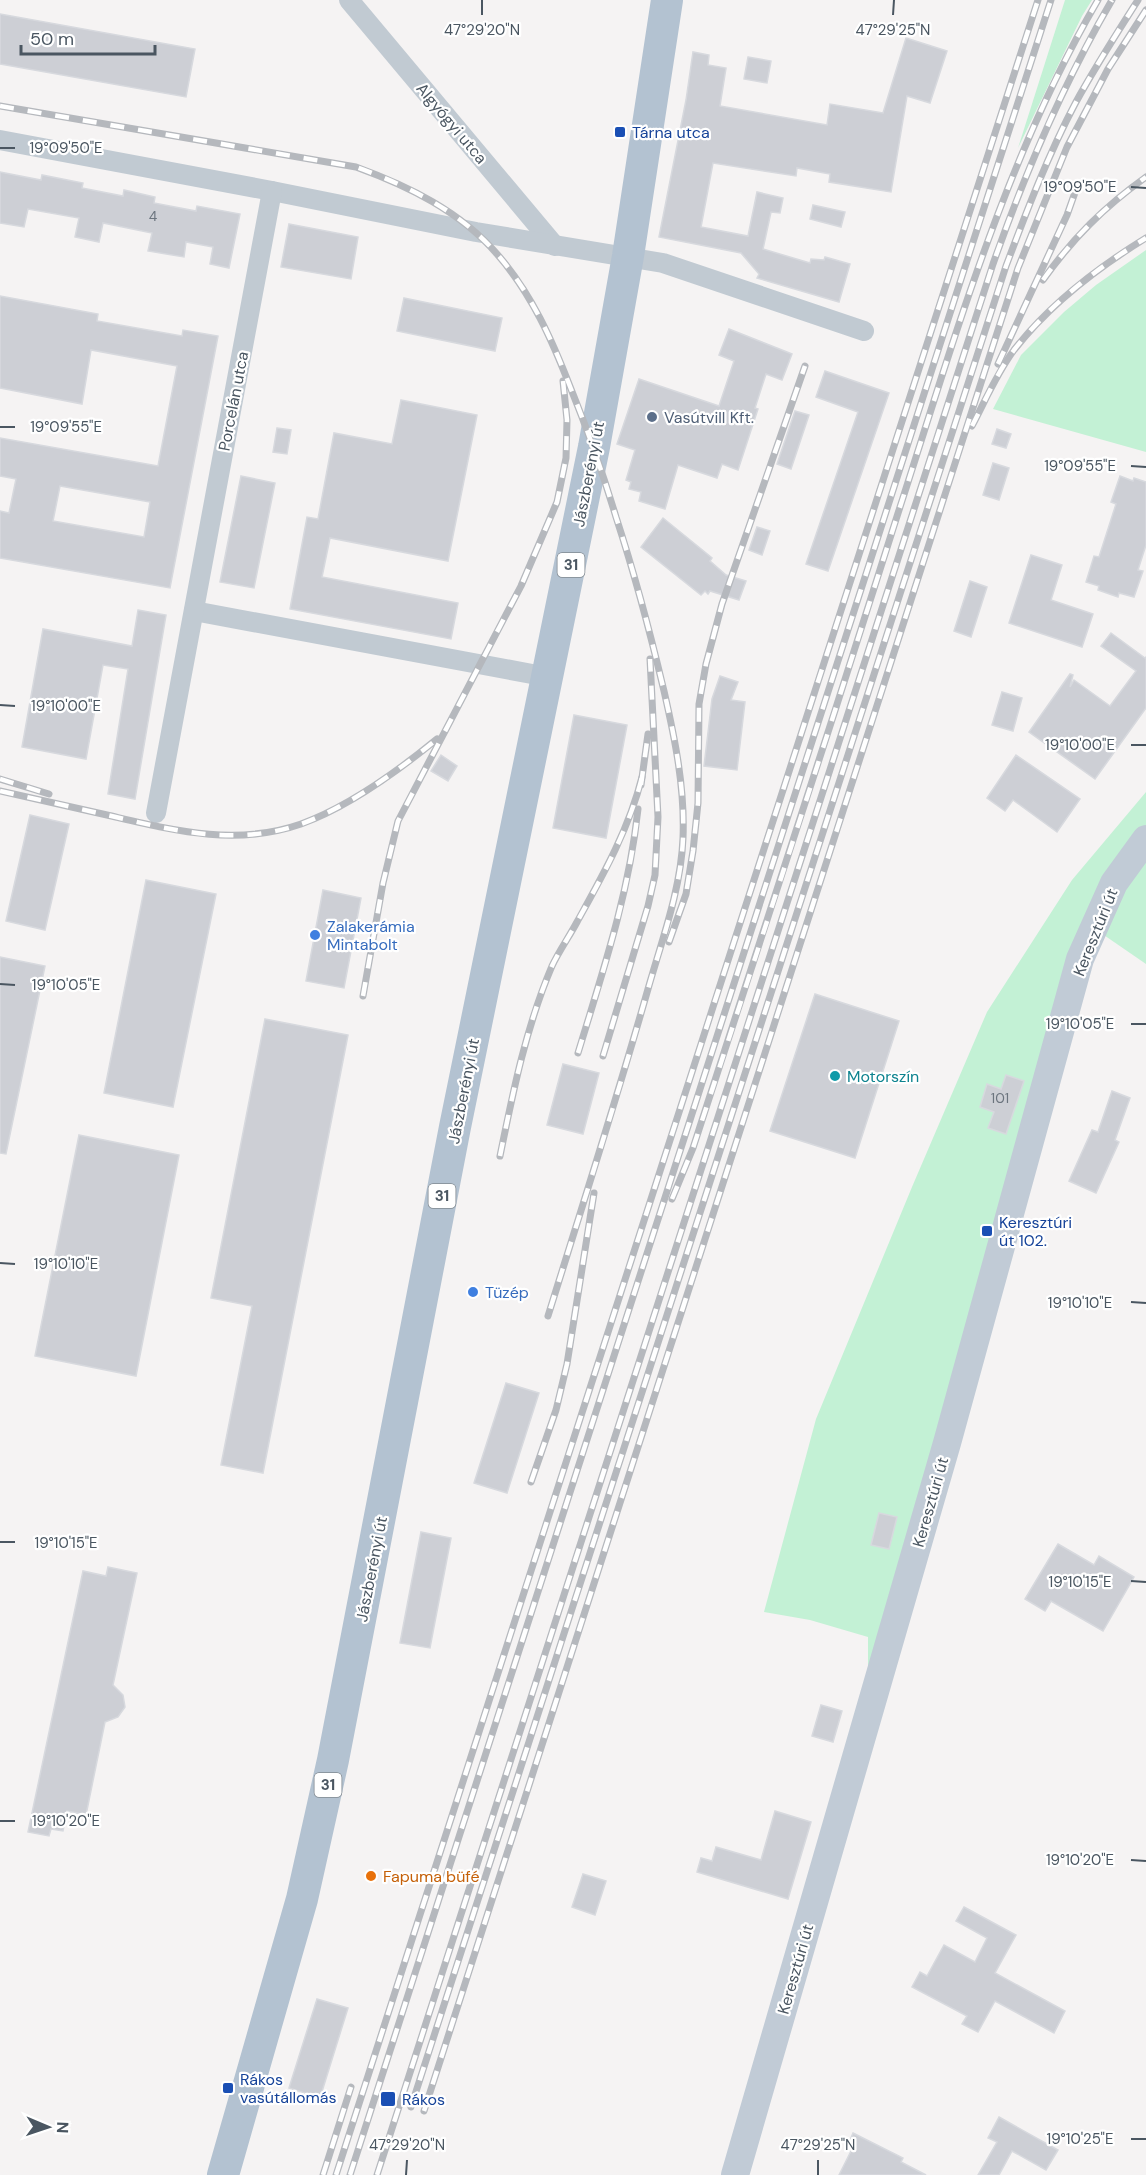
<svg xmlns="http://www.w3.org/2000/svg" width="1146" height="2175" viewBox="0 0 1146 2175" font-family="'DM Sans',sans-serif">
<style>
.green{fill:#c3f1d5}
.building{fill:#cdcfd5;stroke:#d7d9de;stroke-width:1.5;fill-rule:evenodd}
.lines{fill:none;stroke-linecap:round;stroke-linejoin:round}
.street{stroke:#c1cad2;stroke-width:20}
.secondary{stroke:#c1cbd6;stroke-width:28}
.primary{stroke:#b3c2d1;stroke-width:32}
.rail-casing{stroke:#b5b8bd;stroke-width:7}
.rail{stroke:#fff;stroke-width:4.5;stroke-dasharray:14;stroke-linecap:butt}
.ticks{fill:none;stroke:#4a5661;stroke-width:2}
.transit-dot{fill:#1a4fb4;stroke:#fff;stroke-width:2}
.service-dot{fill:#5c6f8a;stroke:#fff;stroke-width:2}
.shop-dot{fill:#3f7fe0;stroke:#fff;stroke-width:2}
.culture-dot{fill:#0f9aa8;stroke:#fff;stroke-width:2}
.food-dot{fill:#e8710a;stroke:#fff;stroke-width:2}
.labels{text-anchor:middle;stroke-width:4.5;stroke-linejoin:round;paint-order:stroke}
.number-label{font-size:14px;fill:#6b747e}
.shield{fill:#fff;stroke:#808990;stroke-width:1.5}
.shield-label{font-size:15px;font-weight:bold;fill:#4a5661}
.street-label{font-size:16px;fill:#4a5661;stroke:#fff}
.transit-label{font-size:16px;fill:#164399;stroke:#fff;text-anchor:start}
.service-label{font-size:16px;fill:#4e5e75;stroke:#fff;text-anchor:start}
.shop-label{font-size:16px;fill:#366cbe;stroke:#fff;text-anchor:start}
.culture-label{font-size:16px;fill:#0d838f;stroke:#fff;text-anchor:start}
.food-label{font-size:16px;fill:#c56008;stroke:#fff;text-anchor:start}
.ticks-label{font-size:15px;text-anchor:middle;fill:#4a5661;stroke:#fff;stroke-width:4.5;stroke-linejoin:round;paint-order:stroke}
</style>
<rect width="100%" height="100%" fill="#f5f3f3"/>
<g class="green">
<path d="M1065 0H1092L1082 16 1018 148Z"/>
<path d="M1146 250V452L993 409 1021 355 1064 312 1096 285Z"/>
<path d="M1146 792V964L1098 931 868 1687V1637L810 1620 764 1612 816 1419 912 1187 987 1012 1072 880Z"/>
</g>
<g class="building">
<path d="M0 14 195 49 186 97 0 64Z"/>
<path d="M906 38 947 51 930 103 907 96 891 192 829 182 830 174 797 168 796 176 713 163 701 227 748 236 757 192 783 198 780 213 771 212 763 249 810 263 811 259 824 260 825 257 850 264 839 302 757 278 759 274 741 253 659 237 686 100 693 52 709 55 708 65 726 68 720 106 827 125 830 104 883 113Z"/>
<path d="M748 57 771 61 767 83 744 79Z"/>
<path d="M0 172 41 180 42 175 83 183 82 188 123 196 124 190 155 197 154 203 196 211 197 206 240 214 229 268 210 264 213 247 186 242 184 257 148 251 152 233 103 223 99 242 75 237 79 218 28 209 24 227 0 223Z"/>
<path d="M813 205 845 212 841 227 810 219Z"/>
<path d="M289 224 358 237 351 279 281 267Z"/>
<path d="M0 296 98 314 97 321 182 336 183 330 218 336 170 588 0 558V511L9 513 16 479 0 476V438L158 466 177 366 91 350 82 404 0 388ZM60 486 150 502 144 537 53 521Z"/>
<path d="M404 298 502 318 495 351 397 331Z"/>
<path d="M729 329 792 354 782 380 766 374 755 408 758 409 738 470 722 464 717 478 678 465 665 509 639 501 641 492 629 489 631 482 626 480 635 450 617 444 639 379 719 406 734 361 719 355Z"/>
<path d="M825 371 889 393 828 571 806 564 858 412 816 397Z"/>
<path d="M401 400 477 415 448 561 330 538 322 577 458 603 451 639 290 609 307 517 318 519 334 433 392 444Z"/>
<path d="M795 411 809 415 791 469 777 464Z"/>
<path d="M277 428 291 430 287 454 273 452Z"/>
<path d="M997 429 1011 434 1006 448 992 444Z"/>
<path d="M993 463 1009 468 999 500 983 495Z"/>
<path d="M241 476 275 483 254 588 220 582Z"/>
<path d="M1120 476 1133 481 1134 478 1146 482V545L1138 570 1143 571 1134 597 1119 593 1118 597 1098 590 1099 586 1086 582 1094 556 1099 557 1116 504 1111 502Z"/>
<path d="M663 518 712 558 710 561 726 575 746 581 739 600 710 591 708 594 705 591 701 595 641 547Z"/>
<path d="M757 527 770 531 762 555 749 550Z"/>
<path d="M1031 555 1062 565 1051 600 1093 614 1082 647 1009 623Z"/>
<path d="M970 581 987 587 971 637 954 631Z"/>
<path d="M138 610 166 615 135 799 108 794 128 669 103 665 86 759 22 747 43 629 132 646Z"/>
<path d="M1111 633 1145 658 1146 657V708L1095 779 1029 732 1070 674 1073 675 1070 687 1074 680 1110 706 1136 671 1101 646Z"/>
<path d="M720 676 738 682 731 700 745 702 737 770 704 766 712 699Z"/>
<path d="M1002 692 1022 698 1013 731 992 725Z"/>
<path d="M574 715 627 725 606 838 553 828Z"/>
<path d="M441 755 457 766 448 781 431 771Z"/>
<path d="M1016 755 1080 799 1057 832 1013 800 1005 811 987 798Z"/>
<path d="M30 815 69 824 45 930 6 921Z"/>
<path d="M146 880 216 894 173 1107 104 1093Z"/>
<path d="M323 890 361 898 344 988 306 981Z"/>
<path d="M0 957 45 966 6 1154 0 1153Z"/>
<path d="M815 994 899 1021 855 1158 770 1131Z"/>
<path d="M265 1019 348 1035 263 1473 221 1465 252 1306 211 1298Z"/>
<path d="M563 1064 599 1073 583 1134 547 1125Z"/>
<path d="M1006 1075 1024 1081 1006 1134 988 1128 994 1112 980 1107 987 1084 1001 1089Z"/>
<path d="M1112 1091 1130 1098 1115 1140 1119 1142 1096 1193 1069 1181 1092 1130 1098 1132Z"/>
<path d="M79 1135 179 1155 136 1376 35 1356Z"/>
<path d="M506 1383 539 1393 507 1493 474 1483Z"/>
<path d="M879 1513 897 1517 889 1549 871 1545Z"/>
<path d="M421 1532 451 1538 430 1648 400 1643Z"/>
<path d="M1058 1544 1094 1565 1099 1556 1134 1577 1103 1631 1051 1601 1045 1611 1025 1599Z"/>
<path d="M108 1567 137 1573 113 1685 123 1695 125 1707 118 1717 105 1722 86 1815 67 1811 63 1831 51 1829 49 1836 28 1832 83 1571 106 1576Z"/>
<path d="M821 1705 842 1711 833 1742 812 1736Z"/>
<path d="M775 1811 811 1822 788 1899 697 1872 701 1858 712 1861 716 1847 761 1860Z"/>
<path d="M583 1874 606 1881 595 1915 572 1907Z"/>
<path d="M964 1907 1016 1935 995 1973 1065 2011 1054 2033 995 2001 978 2032 962 2024 967 2016 912 1987 920 1972 927 1976 944 1945 975 1962 987 1938 956 1921Z"/>
<path d="M317 1999 348 2008 320 2098 289 2088Z"/>
<path d="M999 2117 1058 2150 1046 2170 1012 2151 999 2175H978L997 2142 988 2138Z"/>
<path d="M853 2133 903 2158 901 2162 926 2175H839L853 2147 848 2145Z"/>
</g>
<g class="lines">
<g class="street">
<path d="M349 0 555 246"/>
<path d="M0 140 272 191 476 232 663 263 864 331"/>
<path d="M194 611 548 677"/>
<path d="M156 813 272 191"/>
</g>
<path class="secondary" d="M735 2175 947 1443 1080 959 1114 883 1146 839"/>
<path class="primary" d="M223 2175 302 1899 333 1760 455 1127 594 447 628 256 667 0"/>
<g class="rail-casing">
<g id="rail">
<path d="M0 106 356 167C408 186 460 211 497 254 532 294 552 340 571 389 588 431 603 474 616 517 635 575 650 632 664 691 675 739 685 788 683 838 681 889 662 940 648 989 617 1098 582 1207 548 1316"/>
<path d="M1043 280C1073 238 1104 207 1146 177"/>
<path d="M998 364 1067 215 1078 184"/>
<path d="M972 426C985 401 997 373 1014 350 1050 304 1097 268 1146 238"/>
<path d="M0 779 49 794"/>
<path d="M641 785 648 734"/>
<path d="M0 791C36 799 72 807 107 815 172 830 235 847 301 824 348 807 398 771 437 739"/>
<path d="M669 942 686 894 693 851 698 803 699 704 706 664 722 604 805 366"/>
<path d="M363 996 383 883 398 821 521 586 557 502 566 458 567 420 563 381"/>
<path d="M578 1053C603 971 629 894 638 809"/>
<path d="M603 1056 648 906 655 875 658 817 650 659"/>
<path d="M500 1156C513 1092 526 1027 552 966 559 951 569 937 577 922 603 875 629 829 642 777"/>
<path d="M672 1199 693 1148C763 935 832 721 900 507 956 334 1006 157 1098 0"/>
<path d="M531 1482 556 1410 567 1364 594 1193"/>
<path d="M411 2107 1006 266C1027 210 1048 155 1076 102 1095 67 1117 33 1138 0"/>
<path d="M424 2111 1018 268 1067 147 1108 69 1146 10"/>
<path d="M323 2175 351 2087"/>
<path d="M336 2175 1038 0"/>
<path d="M350 2175 1051 0"/>
<path d="M377 2175 993 264C1025 173 1063 84 1112 0"/>
</g>
</g>
<use href="#rail" class="rail"/>
</g>
<path class="ticks" d="M482 15V0M893 15 894 0M0 148H15M1131 187 1146 188M0 427H15M1131 466 1146 467M0 705 15 706M1131 745H1146M0 984 15 985M1131 1024H1146M0 1263 15 1264M1131 1302 1146 1303M0 1542H15M1131 1581 1146 1582M0 1821H15M1131 1860 1146 1861M1131 2139H1146M406 2175 407 2160M818 2175V2160"/>
<g class="transit-dot">
<rect x="614" y="126" width="12" height="12" rx="3"/>
<rect x="981" y="1225" width="12" height="12" rx="3"/>
<rect x="222" y="2082" width="12" height="12" rx="3"/>
<rect x="380" y="2091" width="16" height="16" rx="3"/>
</g>
<circle class="service-dot" cx="652" cy="417" r="6"/>
<g class="shop-dot">
<circle cx="315" cy="935" r="6"/>
<circle cx="473" cy="1292" r="6"/>
</g>
<circle class="culture-dot" cx="835" cy="1076" r="6"/>
<circle class="food-dot" cx="371" cy="1876" r="6"/>
<g class="labels">
<g class="number-label">
<text x="153" y="221">4</text>
<text x="1000" y="1103">101</text>
</g>
<g class="shield">
<rect x="557.5" y="553" width="27" height="24" rx="4.5"/>
<rect x="428.5" y="1184" width="27" height="24" rx="4.5"/>
<rect x="314.5" y="1773" width="27" height="24" rx="4.5"/>
</g>
<g class="shield-label">
<text x="571" y="570">31</text>
<text x="442" y="1201">31</text>
<text x="328" y="1790">31</text>
</g>
<g class="street-label">
<text transform="translate(452 123) rotate(50)" y="6">Algyógyi utca</text>
<text transform="translate(233 401) rotate(-79)" y="6">Porcelán utca</text>
<text transform="translate(588 474) rotate(-79)" y="6">Jászberényi út</text>
<text transform="translate(1095 932) rotate(-68)" y="6">Keresztúri út</text>
<text transform="translate(463 1091) rotate(-79)" y="6">Jászberényi út</text>
<text transform="translate(930 1502) rotate(-74)" y="6">Keresztúri út</text>
<text transform="translate(371 1569) rotate(-79)" y="6">Jászberényi út</text>
<text transform="translate(795 1969) rotate(-74)" y="6">Keresztúri út</text>
</g>
<g class="transit-label">
<text x="632" y="138">Tárna utca</text>
<text x="999" y="1228">Keresztúri<tspan x="999" dy="18">út 102.</tspan></text>
<text x="240" y="2085">Rákos<tspan x="240" dy="18">vasútállomás</tspan></text>
<text x="402" y="2105">Rákos</text>
</g>
<g class="service-label">
<text x="664" y="423">Vasútvill Kft.</text>
</g>
<g class="shop-label">
<text x="327" y="932">Zalakerámia<tspan x="327" dy="18">Mintabolt</tspan></text>
<text x="485" y="1298">Tüzép</text>
</g>
<g class="culture-label">
<text x="847" y="1082">Motorszín</text>
</g>
<g class="food-label">
<text x="383" y="1882">Fapuma büfé</text>
</g>
</g>
<g class="ticks-label">
<text x="482" y="35">47°29'20"N</text>
<text x="893" y="35">47°29'25"N</text>
<text x="66" y="153">19°09'50"E</text>
<text x="1080" y="192">19°09'50"E</text>
<text x="66" y="432">19°09'55"E</text>
<text x="1080" y="471">19°09'55"E</text>
<text x="66" y="711">19°10'00"E</text>
<text x="1080" y="750">19°10'00"E</text>
<text x="66" y="990">19°10'05"E</text>
<text x="1080" y="1029">19°10'05"E</text>
<text x="66" y="1269">19°10'10"E</text>
<text x="1080" y="1308">19°10'10"E</text>
<text x="66" y="1548">19°10'15"E</text>
<text x="1080" y="1587">19°10'15"E</text>
<text x="66" y="1826">19°10'20"E</text>
<text x="1080" y="1865">19°10'20"E</text>
<text x="1080" y="2144">19°10'25"E</text>
<text x="407" y="2150">47°29'20"N</text>
<text x="818" y="2150">47°29'25"N</text>
</g>
<g transform="translate(48 2127) rotate(92)" stroke="#ffffff" stroke-width="4.5" paint-order="stroke">
<path d="M0-4.5L10 22L0 15L-10 22Z" fill="#4a5661"/>
<text y="-9" font-size="16" font-weight="bold" text-anchor="middle" fill="#4a5661">N</text>
</g>
<path d="M21 45v9h134v-9" fill="none" stroke="#4a5661" stroke-width="3"/>
<text x="30" y="45" font-size="18" fill="#4a5661" stroke="#ffffff" stroke-width="4.5" paint-order="stroke">50 m</text>
</svg>
